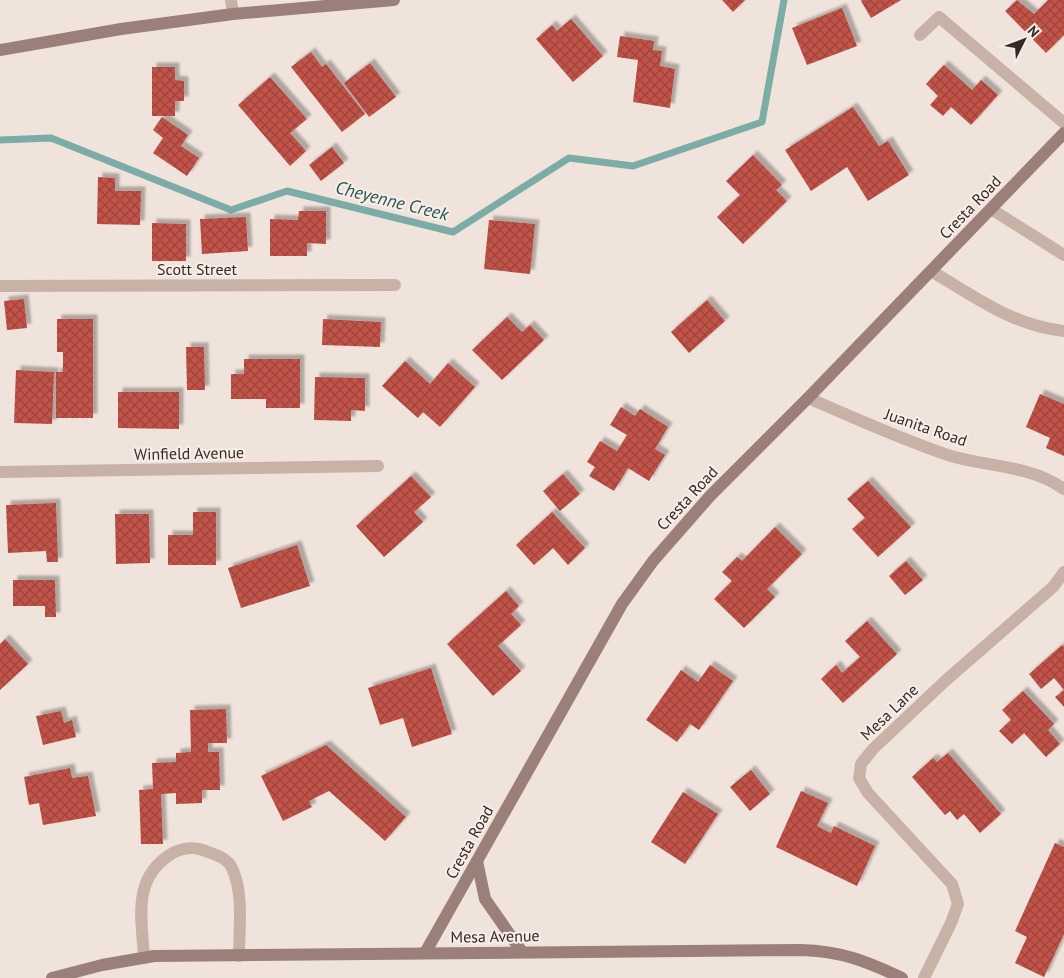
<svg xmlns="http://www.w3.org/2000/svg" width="1064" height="978" viewBox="0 0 1064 978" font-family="'PT Sans',sans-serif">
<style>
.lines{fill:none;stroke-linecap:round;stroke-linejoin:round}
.stream{stroke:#7baca6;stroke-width:7}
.building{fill:url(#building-cross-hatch);filter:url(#shadow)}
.lane{stroke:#c8b1a7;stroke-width:12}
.street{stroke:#c8b1a7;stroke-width:12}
.secondary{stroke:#9b8079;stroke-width:12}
.labels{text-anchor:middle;stroke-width:4;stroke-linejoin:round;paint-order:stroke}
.street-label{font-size:16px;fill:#352927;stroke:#f8ede7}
.water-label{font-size:18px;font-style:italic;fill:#1f544f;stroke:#f8ede7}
</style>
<defs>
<pattern id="building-cross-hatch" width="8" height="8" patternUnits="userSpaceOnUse" patternTransform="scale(1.25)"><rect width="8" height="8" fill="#c15248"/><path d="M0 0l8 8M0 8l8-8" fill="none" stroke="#9e443c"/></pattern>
<filter id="shadow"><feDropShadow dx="4.5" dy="-4.5" stdDeviation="1" flood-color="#0004"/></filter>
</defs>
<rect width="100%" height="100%" fill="#f0e3db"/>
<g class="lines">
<path class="stream" d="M0 140 51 138 231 210 287 191 453 232 569 158 633 166 762 122 784 0"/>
</g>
<g class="building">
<path d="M722 0H745L733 12Z"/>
<path d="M901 0 871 18 861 1 862 0Z"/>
<path d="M1017 0 1034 14 1048 0H1064V35L1046 53 1005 11Z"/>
<path d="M842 8 857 46 807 65 792 28Z"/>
<path d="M571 19 603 56 573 82 536 39 552 25 557 31Z"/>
<path d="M620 36 654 41 653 50 662 51 660 66 675 69 670 108 633 102 638 60 617 57Z"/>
<path d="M311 52 322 67 326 64 365 114 342 132 291 67Z"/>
<path d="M370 63 396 97 369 117 344 83Z"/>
<path d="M944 65 972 90 981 80 998 95 971 125 951 107 943 116 930 105 938 96 926 84Z"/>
<path d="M152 67H175V80L184 81V101H175V116H152Z"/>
<path d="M270 77 307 119 290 133 306 151 290 166 238 105Z"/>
<path d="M853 107 879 146 888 141 909 175 868 201 847 167 811 191 785 150Z"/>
<path d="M162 117 188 135 181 146 199 158 187 176 153 153 163 138 153 130Z"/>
<path d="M332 147 344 163 321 181 309 165Z"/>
<path d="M753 155 782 185 776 190 787 201 743 244 717 217 740 195 726 181Z"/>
<path d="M98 177 115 178V191H141L140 225 97 224Z"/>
<path d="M299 211H326V244L307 243V256H270V219L298 220Z"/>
<path d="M246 217 248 251 202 254 200 219Z"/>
<path d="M489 220 535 224 530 274 484 269Z"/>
<path d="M152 223 186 224V261H152Z"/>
<path d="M24 299 27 328 7 330 4 301Z"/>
<path d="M707 300 725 321 689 353 671 332Z"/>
<path d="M507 317 522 332 530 325 544 340 502 380 472 350Z"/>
<path d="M57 319H93V418H56V372H63V352H57Z"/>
<path d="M323 319 381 322 380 347 322 345Z"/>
<path d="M186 347H204L205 390H187Z"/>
<path d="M244 359H300V408H266V399H231V374H244Z"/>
<path d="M405 361 430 384 448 363 475 387 440 427 423 412 418 418 382 386Z"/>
<path d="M16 370 54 372 52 424 14 423Z"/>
<path d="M315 377 365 378V411L351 410V421L314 420Z"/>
<path d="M118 392H179V429L118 428Z"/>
<path d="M1040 394 1064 404V456L1046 448 1050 438 1026 427Z"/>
<path d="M621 407 635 416 640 409 668 427 655 449 665 455 649 481 628 468 614 491 589 476 595 467 587 462 600 441 617 451 627 435 610 425Z"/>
<path d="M563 474 580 494 560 511 543 491Z"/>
<path d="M411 476 431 497 414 512 423 522 384 557 356 526Z"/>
<path d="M868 481 911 527 878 557 852 529 865 518 847 499Z"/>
<path d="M56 503 58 562H47L46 551 8 553 6 505Z"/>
<path d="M193 512H216V565H168V535H193Z"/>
<path d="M552 512 585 548 568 565 553 548 534 565 516 545Z"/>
<path d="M115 514H149L150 563 116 564Z"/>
<path d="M775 527 802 554 767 589 775 597 744 628 714 599 732 581 722 572 737 557 742 561Z"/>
<path d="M297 545 310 586 241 608 228 568Z"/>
<path d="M906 561 923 580 905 595 889 576Z"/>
<path d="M13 580H55L56 617H45V606H13Z"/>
<path d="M506 591 519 606 511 614 521 625 498 646 521 671 493 696 447 644Z"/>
<path d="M867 621 897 654 843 703 821 679 836 665 842 673 860 657 845 641Z"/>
<path d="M5 639 28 664 0 690V644Z"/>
<path d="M1062 645 1064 647V707L1055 697 1064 690 1054 678 1041 689 1029 674Z"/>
<path d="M710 665 733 681 699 730 690 724 677 742 646 720 681 670 698 682Z"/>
<path d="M431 668 452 734 412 747 403 718 380 725 368 688Z"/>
<path d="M1023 691 1054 724 1048 730 1060 744 1046 757 1024 733 1012 744 999 731 1011 720 1002 710Z"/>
<path d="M226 709 227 743H208V752H219L220 790H202V803L176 804V793L161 794 163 844H141L139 790 153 789 152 763 176 762V753L191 752 190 710Z"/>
<path d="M61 711 64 723 72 720 76 737 43 745 36 716Z"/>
<path d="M326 745 406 817 385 841 329 791 309 801 312 807 283 821 261 776Z"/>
<path d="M948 753 1001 814 980 833 964 814 957 820 950 811 945 815 912 777 933 758 937 762Z"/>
<path d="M70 768 72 778 88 776 96 816 43 825 39 803 29 805 24 777Z"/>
<path d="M751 770 770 794 750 811 730 787Z"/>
<path d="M801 791 828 803 817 826 831 833 834 826 875 846 857 886 776 847Z"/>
<path d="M683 792 718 814 685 864 651 842Z"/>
<path d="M1055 843 1064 847V934L1044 977 1015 963 1027 937 1015 931Z"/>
</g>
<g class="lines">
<g class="lane">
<path d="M991 209 1064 255"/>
<path d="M931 271C974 296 1013 326 1064 331"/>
<path d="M144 958C142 920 132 881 168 856 178 849 191 846 203 850 213 854 227 857 232 868 244 894 239 928 239 956"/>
</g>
<g class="street">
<path d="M231 0 233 14"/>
<path d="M920 35 939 17 1064 123"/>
<path d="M0 286 395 285"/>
<path d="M808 398C855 418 902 440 951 456 988 467 1030 465 1064 489"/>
<path d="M0 472 378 466"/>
<path d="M924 978 951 923 958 904 952 884 868 793 859 778 861 764 873 749 944 682 1053 587 1064 572"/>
</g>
<g class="secondary">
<path d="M0 50 121 29 233 14 394 0"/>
<path d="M477 861 485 899 522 952"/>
<path d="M425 953 622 604 653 561 710 496 808 398 1064 133"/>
<path d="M52 978 102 965 154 956 801 950C841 951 866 961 902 978"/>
</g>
</g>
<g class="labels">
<g class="street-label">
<text transform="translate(970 207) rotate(-46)" y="6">Cresta Road</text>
<text x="197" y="275">Scott Street</text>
<text transform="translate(926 427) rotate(19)" y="6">Juanita Road</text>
<text transform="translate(189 453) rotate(-1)" y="6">Winfield Avenue</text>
<text transform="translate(687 498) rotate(-47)" y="6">Cresta Road</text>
<text transform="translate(889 712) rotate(-44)" y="6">Mesa Lane</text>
<text transform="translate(469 842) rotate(-61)" y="6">Cresta Road</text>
<text transform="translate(495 936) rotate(-1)" y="6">Mesa Avenue</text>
</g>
<g class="water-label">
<text transform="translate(392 201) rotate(14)" y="6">Cheyenne Creek</text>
</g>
</g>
<g transform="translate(1024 40) rotate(48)" stroke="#f8ede7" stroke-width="4" paint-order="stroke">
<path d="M0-4L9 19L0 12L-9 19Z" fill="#352927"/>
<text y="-8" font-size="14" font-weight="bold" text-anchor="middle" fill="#352927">N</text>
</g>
</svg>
